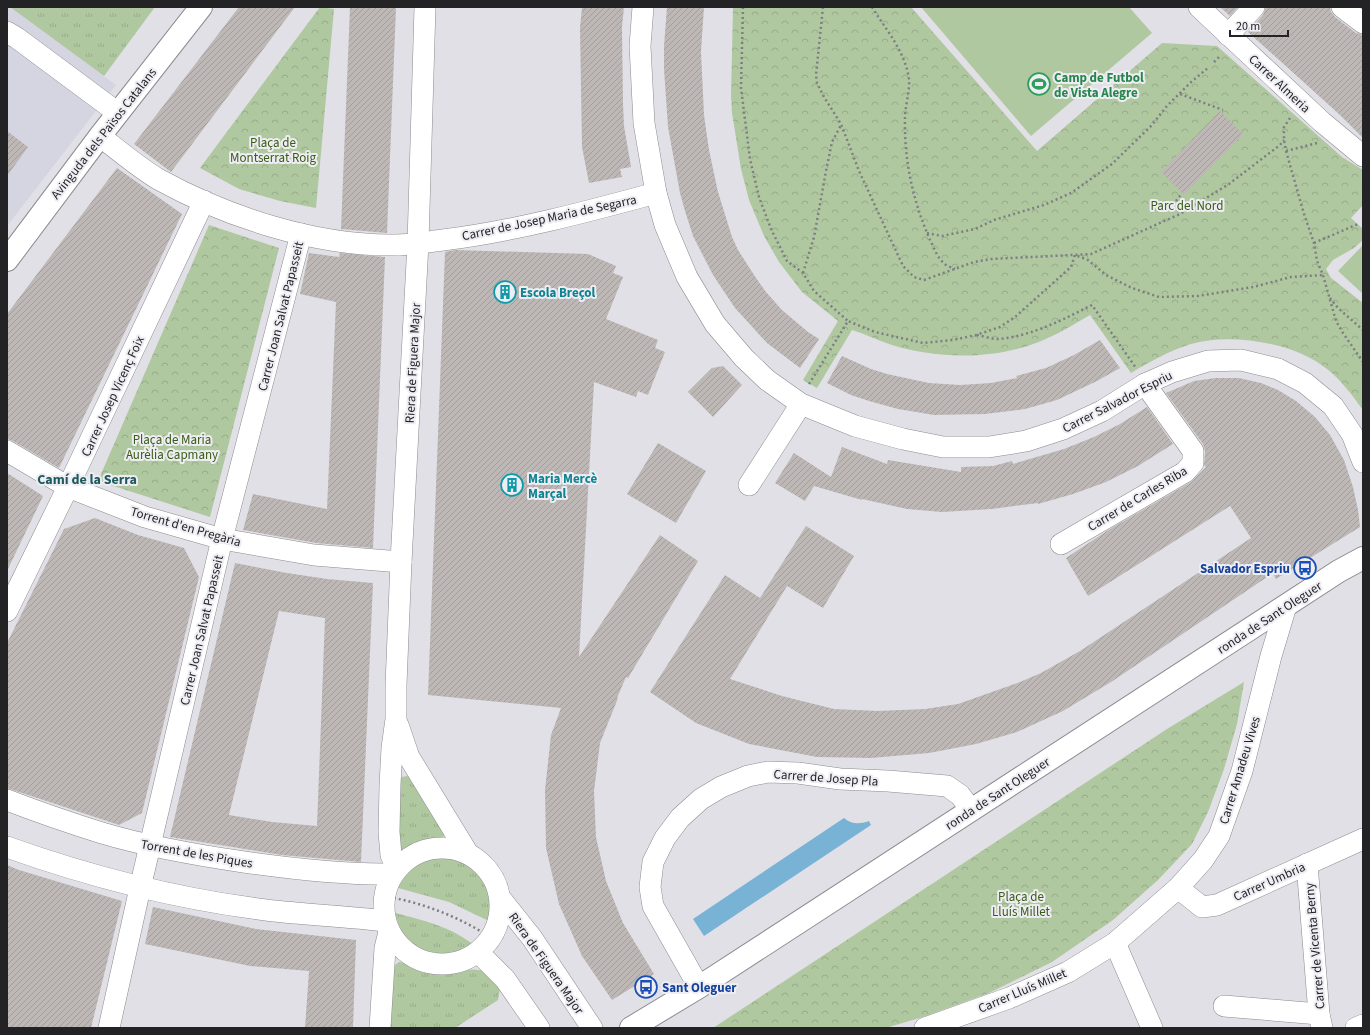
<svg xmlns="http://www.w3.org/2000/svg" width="1370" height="1035" viewBox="0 0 1370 1035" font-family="'Source Sans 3',sans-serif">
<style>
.built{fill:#d5d4e1}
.grass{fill:url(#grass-tufts)}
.forest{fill:url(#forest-crowns)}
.pitch{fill:#b0c8a0}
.water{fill:#78b2d4}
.building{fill:url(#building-hatch);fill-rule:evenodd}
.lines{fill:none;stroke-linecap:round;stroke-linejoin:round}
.street-casing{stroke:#8b8b90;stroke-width:22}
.secondary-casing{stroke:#8b8b90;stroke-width:24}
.path{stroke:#7e7e82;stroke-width:2.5;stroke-dasharray:2 3;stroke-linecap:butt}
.street{stroke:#fff;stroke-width:21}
.secondary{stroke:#fff;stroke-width:22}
.labels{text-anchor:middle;stroke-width:4;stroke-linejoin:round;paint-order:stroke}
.leisure-label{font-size:13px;font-weight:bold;fill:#27864d;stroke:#eeedf3;text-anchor:start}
.street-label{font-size:13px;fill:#232325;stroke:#eeedf3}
.park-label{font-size:13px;fill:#385c15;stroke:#eeedf3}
.culture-label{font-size:13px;font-weight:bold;fill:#0d838f;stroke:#eeedf3;text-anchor:start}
.transit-label{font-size:13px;font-weight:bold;fill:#164399;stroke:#eeedf3;text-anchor:end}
.neighbourhood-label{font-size:14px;font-weight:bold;fill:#1f5a5c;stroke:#eeedf3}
</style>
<defs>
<pattern id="grass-tufts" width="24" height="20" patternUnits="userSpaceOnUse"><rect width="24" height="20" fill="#b0c8a0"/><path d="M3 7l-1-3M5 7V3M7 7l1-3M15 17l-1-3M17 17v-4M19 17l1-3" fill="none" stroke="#97ac8a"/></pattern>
<pattern id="forest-crowns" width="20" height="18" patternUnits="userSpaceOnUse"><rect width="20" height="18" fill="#b0c8a0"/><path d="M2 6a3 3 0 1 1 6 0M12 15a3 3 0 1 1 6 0" fill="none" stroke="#97ac8a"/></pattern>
<pattern id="building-hatch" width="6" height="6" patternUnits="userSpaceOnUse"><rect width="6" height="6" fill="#bdb8b5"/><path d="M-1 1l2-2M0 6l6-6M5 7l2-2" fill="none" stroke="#a29e9c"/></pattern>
</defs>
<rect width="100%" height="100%" fill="#e0e0e6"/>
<path class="built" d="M7 7H10L116 85 7 226Z"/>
<g class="grass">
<path d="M10 7H155L104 76Z"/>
<path d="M407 776 412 779 445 832 444 836 439 840 423 842 405 851 400 850 398 782 402 777Z"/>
<path d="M438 857C476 857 502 883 491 922L449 902 398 888C409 869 417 863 438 857Z"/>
<path d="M395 913C423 920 452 927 475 946 439 967 405 953 395 913Z"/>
<path d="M399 962C413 963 425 970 439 972 456 973 473 965 489 973 493 975 497 979 501 983L498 1000 455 1028H386L391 968Z"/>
</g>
<g class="forest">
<path d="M320 7 334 9 316 208 280 201 239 189 200 168Z"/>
<path d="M733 7H911L1037 151 1162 43 1217 46 1342 157 1363 170V205L1351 218 1363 229V240L1354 248 1333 260 1326 269 1331 278 1363 303V410C1352 395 1342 381 1327 369 1295 343 1231 332 1191 344 1169 351 1151 361 1131 373L1090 315C1073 325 1055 336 1036 343 991 360 935 359 889 344 877 340 865 334 852 330L817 388 803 380 838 321 802 292 779 262 764 236 749 200 741 169 732 113 731 96Z"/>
<path d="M209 225 279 248 210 517 98 481Z"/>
<path d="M1244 682 1237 724 1224 769 1208 812 1192 844 1158 880 1113 920 1052 962 989 993 926 1016 886 1028H713L1167 729Z"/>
</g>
<g class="pitch">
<path d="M921 7H1129L1152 33 1031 136Z"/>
<path d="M1363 245V294L1338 271Z"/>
</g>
<path class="water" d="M844 818C852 825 860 824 869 821L871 825 704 936 693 919Z"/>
<g class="building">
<path d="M239 7H295L171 172 134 144Z"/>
<path d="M350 7H396L387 233 341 229Z"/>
<path d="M582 7H624L622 27 623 103 624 126 631 167 620 169 622 177 589 183 582 147 580 28Z"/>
<path d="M667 7H704L701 52 704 115 709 150 718 192 732 237 738 250 756 278 766 292 782 310 808 332 819 339 800 368 767 343 735 308 713 275 693 236 685 211 680 193 668 127 664 69V46Z"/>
<path d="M1220 7H1238L1230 16Z"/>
<path d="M1266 7H1330L1331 12 1335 17 1356 33 1363 35V138L1340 115 1248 32 1263 15Z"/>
<path d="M1220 111 1243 134 1184 195 1161 172Z"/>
<path d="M7 131 28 147 7 176Z"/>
<path d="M117 168 182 214 59 468 13 441 7 439V314Z"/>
<path d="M455 250 588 254 616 266 613 273 623 277 606 319 658 340 655 348 665 352 648 395 638 391 636 397 594 382 579 657 660 535 698 561 628 678 626 677 617 698H618L600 743 594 791 596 837 606 881 623 923 654 974 612 1000 582 956 559 904 546 848 545 790 551 735 561 708 428 695 445 252Z"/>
<path d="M309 253 339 257 340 253 385 257 373 548 316 543 243 530 253 494 327 509 336 302 300 294Z"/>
<path d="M1100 340 1120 368 1097 381 1057 400 1025 409 985 414 934 415 898 409 869 401 851 395 827 383 842 356 871 369 887 374 929 383 960 385 991 383 1017 378 1016 376 1046 368 1074 355Z"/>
<path d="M723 366 742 385 713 417 688 392 712 368Z"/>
<path d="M1216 378H1239L1261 383 1278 390 1296 401 1315 417 1330 435 1344 460 1353 487 1358 510 1360 527 1276 579 1273 573 1111 682 1063 711 1017 732 976 744 929 753 871 758 817 757 749 744 696 723 650 692 725 575 760 598 806 526 854 556 823 608 787 586 730 679 782 696 834 709 878 711 925 709 958 704 1020 682 1041 673 1080 651 1251 538 1230 506 1088 596 1066 558 1110 529 1191 482 1206 467 1204 465 1205 451 1203 444 1166 393 1194 381Z"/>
<path d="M1147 407 1173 444 1138 466 1106 482 1073 494 1038 504V503L992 509 942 512 907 509 862 499V500L814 486 805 501 775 483 794 453 831 477 842 447 887 464 888 460 961 472V467L993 466 1012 461 1013 464 1064 449 1094 437 1120 424Z"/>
<path d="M658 443 706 471 676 523 627 494Z"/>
<path d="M7 473 43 496 7 571Z"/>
<path d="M95 518 138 535 184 548 199 577 142 813 119 825 7 788V643L64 529Z"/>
<path d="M235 563 287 573 327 579 373 583 361 862 282 855 170 837ZM279 611 325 618 317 826 272 822 229 815Z"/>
<path d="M7 865 19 870 122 901 91 1028H7Z"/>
<path d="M153 907 256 929 356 940 353 1028H305L309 971 250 966 145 944Z"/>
</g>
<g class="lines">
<g class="street-casing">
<g id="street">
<path d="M643 7 640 46 644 123 656 193 665 225 687 277 715 324 744 358 767 380 801 404 855 426 903 439 943 447H989L1026 441 1063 429 1102 411 1145 384 1172 372 1208 361 1241 360 1278 369 1305 383 1333 406 1352 434 1363 462"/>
<path d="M1199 7 1322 122 1363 156"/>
<path d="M1342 7 1363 23"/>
<path d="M7 32 17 38 118 113"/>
<path d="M1228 35 1254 7"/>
<path d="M100 136C118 150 138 167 158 179 227 217 315 246 395 245 411 245 427 242 443 240 515 231 586 212 656 193"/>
<path d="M7 451 68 487 145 517 222 539 314 555 401 562"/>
<path d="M749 485 801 404"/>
<path d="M1061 544 1185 472 1193 463V451L1145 384"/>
<path d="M7 611 68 487 204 201"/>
<path d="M398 725 409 757 467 852"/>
<path d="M7 800C38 812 70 823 102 833 149 847 196 855 244 862 293 869 343 875 392 874"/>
<path d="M7 847C91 877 178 899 266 910 306 915 345 916 385 921"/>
<circle cx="442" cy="906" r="58"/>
<path d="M1307 864 1319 1014 1322 1028"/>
<path d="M397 869 391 855 389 832 390 785 392 748 396 719V685L401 562 418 243 425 7"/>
<path d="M1178 888 1202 907 1217 905 1363 839"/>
<path d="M501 899 532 938 592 1028"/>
<path d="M1115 943 1152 1028"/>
<path d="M478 952 505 979 539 1028"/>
<path d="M699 987 653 906 650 887 653 862 665 838 680 818 701 799 721 787 748 776 768 772 798 773 840 779 888 781 947 786 960 795 971 810"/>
<path d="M1224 1006 1319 1014"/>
<path d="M109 1028 140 888 222 539 301 234"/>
<path d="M380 1028 385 948 389 932"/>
<path d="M925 1028 1009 998 1068 972 1115 943 1178 888 1203 860 1219 836 1242 771 1271 656 1286 606"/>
<path d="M1356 1028 1363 1025"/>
</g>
</g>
<g class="secondary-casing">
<g id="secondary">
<path d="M7 260 100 136 201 7"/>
<path d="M631 1028 699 987 1339 571 1363 558"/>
</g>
</g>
<g class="path">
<path d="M743 7 741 88 750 159 759 197 771 229 787 261 803 273 814 291 848 321"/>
<path d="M823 7 816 75 817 83 824 97 841 124 859 171 903 266 914 277 924 280 974 262 991 259 1091 254 1180 214 1229 184 1280 145 1284 140"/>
<path d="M872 7C886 30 905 51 909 79 910 92 905 106 905 118 904 161 913 201 930 240 934 247 937 258 944 263 946 266 951 267 955 269"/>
<path d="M1214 62 1221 55"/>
<path d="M1180 94 1223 110"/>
<path d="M1290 118 1284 127V140L1286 151 1304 214 1314 243 1317 261 1323 275 1336 321 1343 333 1363 362"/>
<path d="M1286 151 1317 143"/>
<path d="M1173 205 1182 193"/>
<path d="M927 233 942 236 975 229 994 220 1044 205 1071 193 1112 164 1152 125 1166 107 1190 83 1209 67"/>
<path d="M1314 243 1358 224"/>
<path d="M803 273 814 237 826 171 832 142 841 125"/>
<path d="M1330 298 1338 308 1363 330"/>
<path d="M977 335C983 336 991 339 998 339 1032 336 1062 320 1092 305L1136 368"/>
<path d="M809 384 848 321 875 332 923 343 953 340 976 335 1000 327 1015 317 1071 267 1075 255 1088 260 1106 275 1132 288 1159 297 1198 296 1253 287 1291 277 1323 275"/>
<path d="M384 896C419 902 452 914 482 932"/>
</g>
<use href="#street" class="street"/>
<use href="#secondary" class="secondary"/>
</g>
<defs>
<g id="stadium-ring" transform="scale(1.15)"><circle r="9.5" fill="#eeedf3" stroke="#2e9e5b" stroke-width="1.5"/><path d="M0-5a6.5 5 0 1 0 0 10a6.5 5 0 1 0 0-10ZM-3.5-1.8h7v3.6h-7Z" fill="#2e9e5b"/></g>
<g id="building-ring" transform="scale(1.15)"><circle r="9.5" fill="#eeedf3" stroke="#0f9aa8" stroke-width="1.5"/><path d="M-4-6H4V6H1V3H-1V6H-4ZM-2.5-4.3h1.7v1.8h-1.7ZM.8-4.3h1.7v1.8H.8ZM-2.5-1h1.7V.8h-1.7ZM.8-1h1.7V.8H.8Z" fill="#0f9aa8"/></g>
<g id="bus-ring" transform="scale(1.15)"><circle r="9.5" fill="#eeedf3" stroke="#1a4fb4" stroke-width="1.5"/><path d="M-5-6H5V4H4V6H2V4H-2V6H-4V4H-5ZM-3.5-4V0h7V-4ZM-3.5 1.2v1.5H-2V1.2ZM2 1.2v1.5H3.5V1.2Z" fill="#1a4fb4"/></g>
</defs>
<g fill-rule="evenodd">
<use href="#stadium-ring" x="1039" y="84"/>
<use href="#building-ring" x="505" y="292"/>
<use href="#building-ring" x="512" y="485"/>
<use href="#bus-ring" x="1305" y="568"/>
<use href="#bus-ring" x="646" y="987"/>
</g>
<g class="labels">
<g class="leisure-label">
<text x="1054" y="82">Camp de Futbol<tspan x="1054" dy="15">de Vista Alegre</tspan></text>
</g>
<g class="street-label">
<text transform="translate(1280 83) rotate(43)" y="5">Carrer Almeria</text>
<text transform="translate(103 133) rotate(-52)" y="5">Avinguda dels Països Catalans</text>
<text transform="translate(549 217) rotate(-12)" y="5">Carrer de Josep Maria de Segarra</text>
<text transform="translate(280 316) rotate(-76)" y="5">Carrer Joan Salvat Papasseit</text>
<text transform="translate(412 363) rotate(-87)" y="5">Riera de Figuera Major</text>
<text transform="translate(112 396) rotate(-65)" y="5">Carrer Josep Vicenç Foix</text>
<text transform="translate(1117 401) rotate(-27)" y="5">Carrer Salvador Espriu</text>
<text transform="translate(1137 498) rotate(-31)" y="5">Carrer de Carles Riba</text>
<text transform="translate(186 526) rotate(16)" y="5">Torrent d'en Pregària</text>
<text transform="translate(1269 617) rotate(-33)" y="5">ronda de Sant Oleguer</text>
<text transform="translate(201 630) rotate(-77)" y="5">Carrer Joan Salvat Papasseit</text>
<text transform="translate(1239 770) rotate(-73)" y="5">Carrer Amadeu Vives</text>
<text transform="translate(826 777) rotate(4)" y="5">Carrer de Josep Pla</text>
<text transform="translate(997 793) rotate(-33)" y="5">ronda de Sant Oleguer</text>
<text transform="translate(197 853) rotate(10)" y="5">Torrent de les Piques</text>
<text transform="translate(1269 881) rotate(-24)" y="5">Carrer Umbria</text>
<text transform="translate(1314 946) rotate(-95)" y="5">Carrer de Vicenta Berny</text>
<text transform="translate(547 963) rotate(55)" y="5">Riera de Figuera Major</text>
<text transform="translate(1022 990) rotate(-23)" y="5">Carrer Lluís Millet</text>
</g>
<g class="park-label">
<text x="273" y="147">Plaça de<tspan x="273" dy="15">Montserrat Roig</tspan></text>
<text x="1187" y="210">Parc del Nord</text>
<text x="172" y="444">Plaça de Maria<tspan x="172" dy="15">Aurèlia Capmany</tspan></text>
<text x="1021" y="901">Plaça de<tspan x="1021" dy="15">Lluís Millet</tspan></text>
</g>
<g class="culture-label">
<text x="520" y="297">Escola Breçol</text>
<text x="528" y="483">Maria Mercè<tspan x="528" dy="15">Marçal</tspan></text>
</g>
<g class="transit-label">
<text x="1290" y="573">Salvador Espriu</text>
<text x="662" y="992" text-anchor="start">Sant Oleguer</text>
</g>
<g class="neighbourhood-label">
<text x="87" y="484">Camí de la Serra</text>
</g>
</g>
<rect width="1370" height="1035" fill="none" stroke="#232325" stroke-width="16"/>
<path d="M1230 30v6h58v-6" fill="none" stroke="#232325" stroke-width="2"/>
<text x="1236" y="30" font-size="12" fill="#232325" stroke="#eeedf3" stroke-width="3" paint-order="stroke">20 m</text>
</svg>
